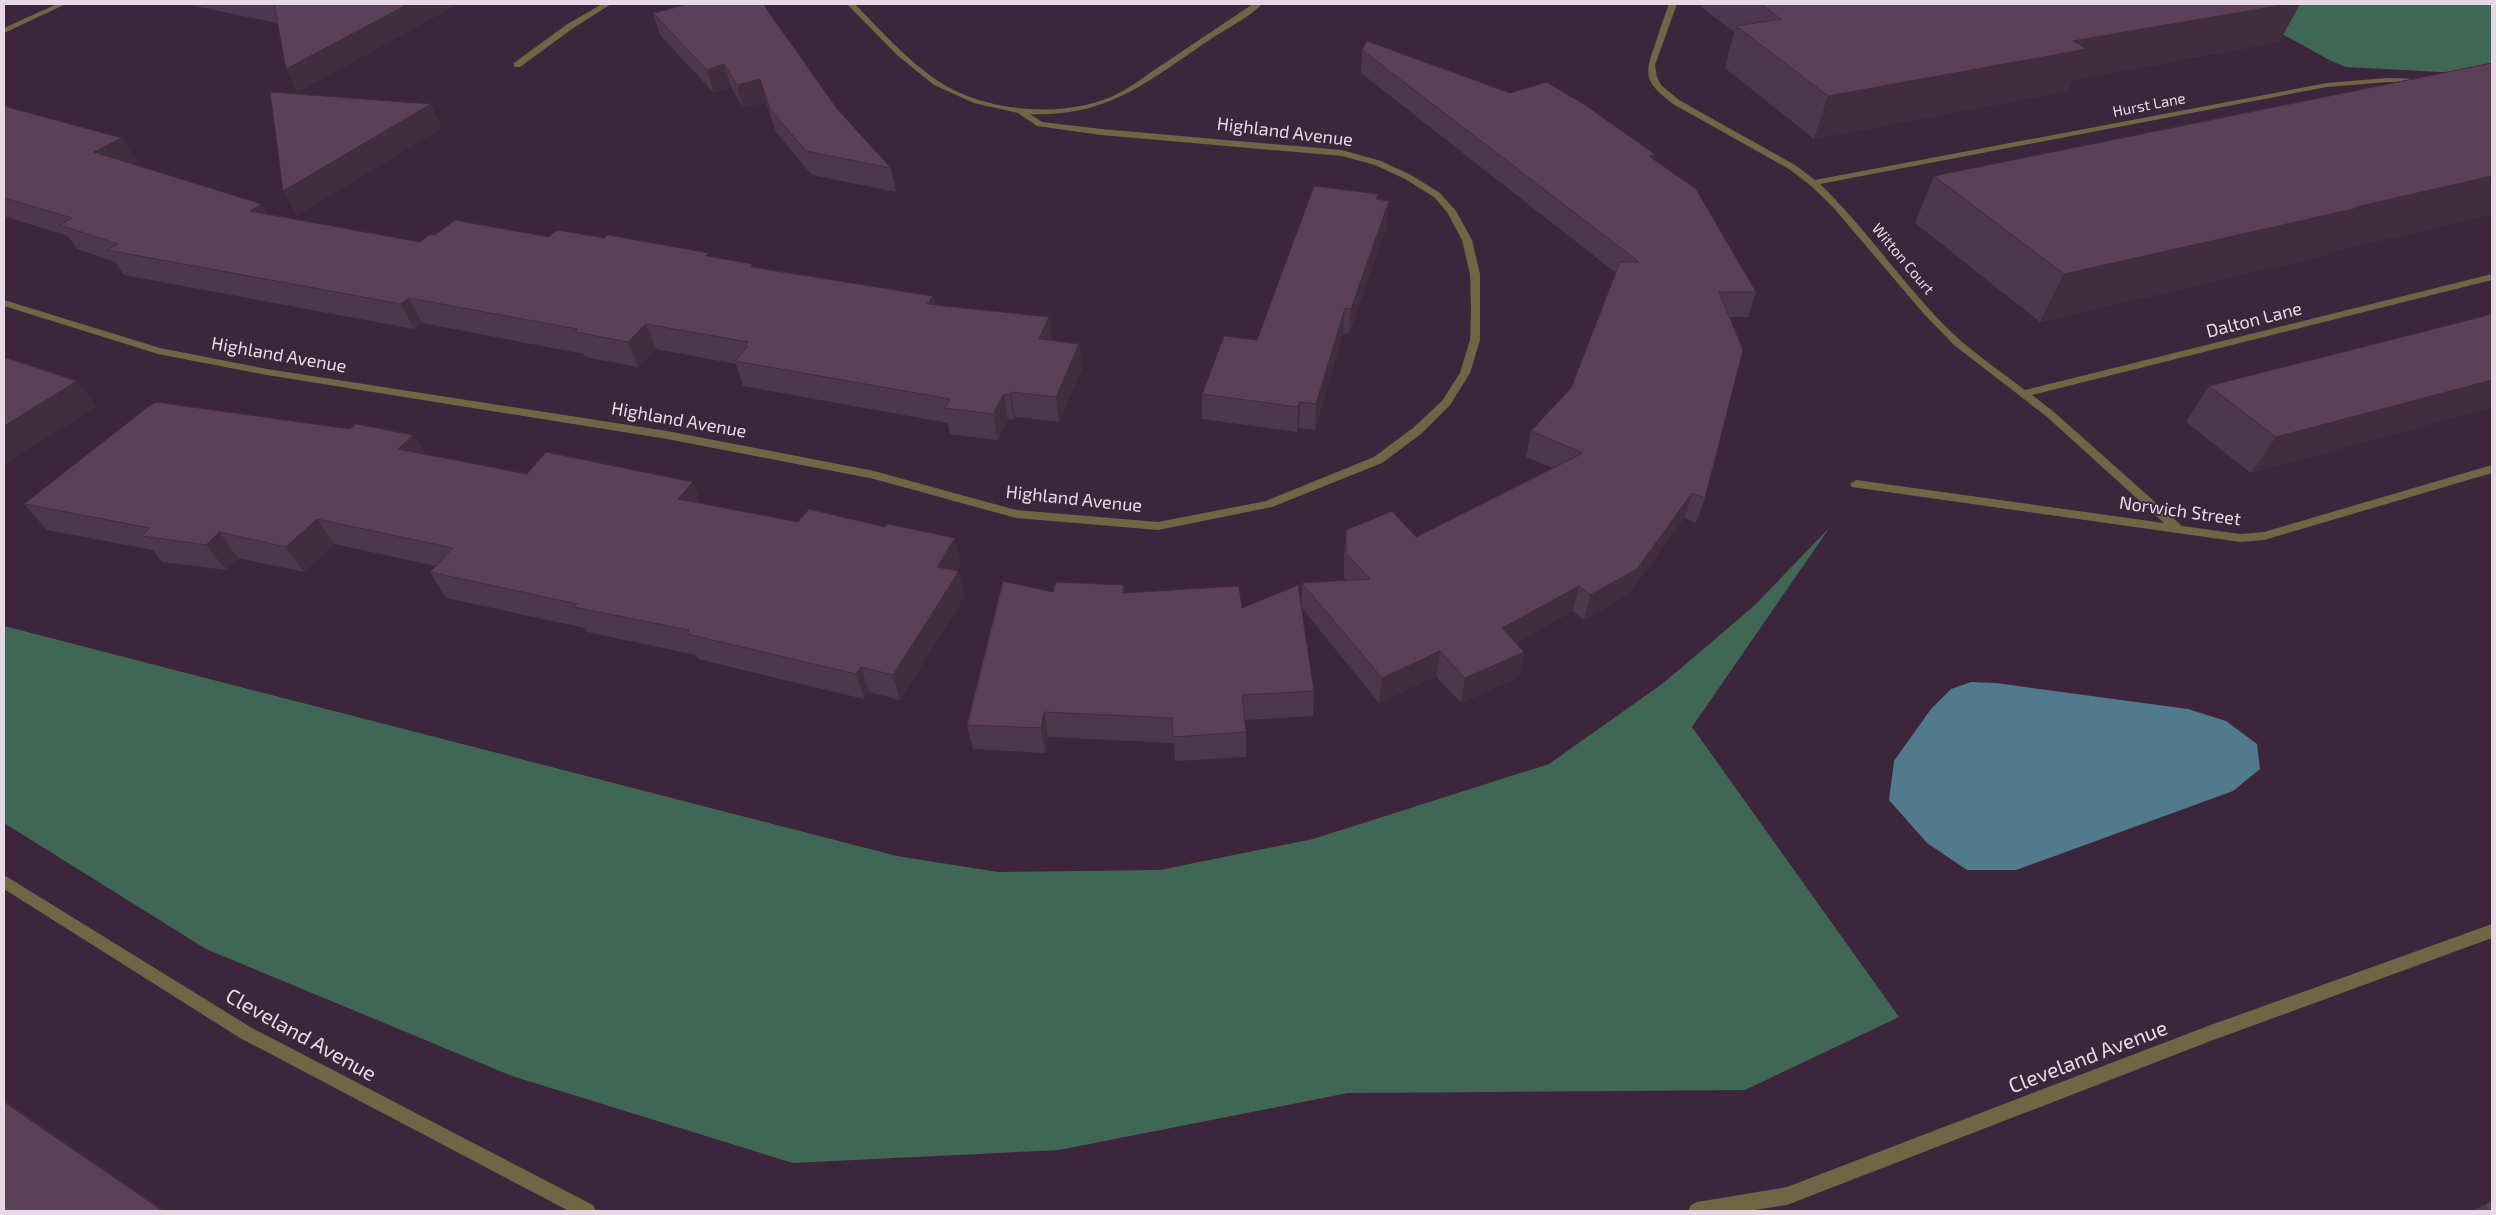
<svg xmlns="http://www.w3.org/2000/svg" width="2496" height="1215" viewBox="0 0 2496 1215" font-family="'Exo 2',sans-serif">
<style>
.forest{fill:#406756}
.water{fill:#517a8c}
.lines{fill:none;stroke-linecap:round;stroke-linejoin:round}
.minor{fill:#706544;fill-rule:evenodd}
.wall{fill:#4e374c}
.shaded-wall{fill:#402d3e}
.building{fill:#5b4058;stroke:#402d3e}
.labels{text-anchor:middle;stroke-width:4;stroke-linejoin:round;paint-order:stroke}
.far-street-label{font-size:15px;fill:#e7d8e5;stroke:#3d263b}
.street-label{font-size:18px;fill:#e7d8e5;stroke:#3d263b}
.near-street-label{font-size:21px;fill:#e7d8e5;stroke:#3d263b}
</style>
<rect width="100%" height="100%" fill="#3d263b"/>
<g class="forest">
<path d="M2228 4H2492V79L2459 73 2346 67 2331 61Z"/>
<path d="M1830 527 1692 727 1899 1017 1745 1090 1348 1093 1059 1150 793 1163 512 1076 206 949 4 823V626L897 856 998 872 1160 870 1313 839 1549 764 1662 684 1700 652 1755 605Z"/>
</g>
<path class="water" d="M1971 682 1996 683 2188 709 2226 721 2257 744 2260 769 2233 791 2016 870H1967L1927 843 1889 800 1894 761 1931 709 1951 689Z"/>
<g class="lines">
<g class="minor">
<path d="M57 4H66L4 33V28Z"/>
<path d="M602 4H611L572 29 520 67H514V63L566 25Z"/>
<path d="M847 4H855C881 31 907 60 938 81 986 113 1070 120 1121 92 1136 84 1150 72 1165 63 1194 43 1224 23 1253 4H1262C1251 16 1226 29 1211 39 1151 79 1108 118 1030 114L1042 122 1101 129 1342 150 1381 161 1411 175 1440 193 1456 211 1472 240 1480 274V340L1470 373 1450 405 1421 434 1382 463 1272 507 1158 530 1016 518 874 479 667 439 267 375 158 354 4 306V300L160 348 267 369 667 431 874 471 1016 510 1158 522 1266 501 1374 457 1413 428 1442 401 1460 373 1470 340 1471 311 1470 274 1462 240 1447 212 1434 197 1405 179 1375 165 1342 156 1101 135 1037 126 1018 113 974 103 934 85 897 55Z"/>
<path d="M1669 4H1677L1655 65 1657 77 1661 85 1679 100 1795 165 1815 180 2327 83 2387 78 2423 79 2424 81 2420 83 2387 82 2327 87 1820 184C1871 233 1909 294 1961 341 1981 358 2004 374 2025 390L2492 274V280L2032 395 2054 412 2182 526 2241 534 2264 532 2492 465V473L2264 540 2241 542 1852 487 1850 484 1856 480 2164 523 2046 416 1954 345 1924 314 1832 206 1810 185 1789 169 1673 104C1646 83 1643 76 1655 45 1659 31 1664 18 1669 4Z"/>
<path d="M4 875 252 1028 593 1205 596 1211H569L240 1038 4 889Z"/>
<path d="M2492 924V938L2208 1042 1787 1205 1748 1211H1688L1691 1205 1697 1202 1787 1187 2208 1026Z"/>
</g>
</g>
<g class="wall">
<path d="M185 4H458L298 92 286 69 277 23Z"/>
<path d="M1702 4H2300L2279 42 2073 80 2068 91 1814 139 1725 68 1734 32 1701 7Z"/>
<path d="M653 13 838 110 891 168 896 192 812 175 776 132 766 102 743 108 731 87 714 93 660 35Z"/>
<path d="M1362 50 1655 154 1654 160 1756 292 1748 317H1729L1705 498 1696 523 1684 518 1629 594 1584 620 1573 611 1516 643 1524 652 1519 677 1461 703 1436 676 1379 703 1302 608 1314 691 1313 716 1245 720 1246 732V757L1175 761 1174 743 1048 737 1045 753 973 749 967 725 1053 592 1124 585V593L1242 608 1301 607 1302 583 1346 580 1344 578V555L1346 530 1416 537 1553 468 1526 457 1531 431 1571 388 1616 273 1361 73Z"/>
<path d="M2492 63V214L2328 253 2327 255 2040 322 1915 223 1934 176Z"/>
<path d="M4 106 137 161 132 164 268 214 420 242 435 235 549 237 711 257 754 267 933 296 935 305 1049 317 1052 341 1079 344 1082 369 1059 422 1015 417 1014 420 1008 419 998 440 950 434 948 423 743 386 736 364 656 349 638 367 585 357 584 354 422 323 414 329 124 275 115 262 77 249 68 236 4 216Z"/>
<path d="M1378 194 1377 199 1387 225 1349 334 1343 333 1315 430 1299 428 1297 432 1202 419V394L1257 340Z"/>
<path d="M2492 314V407L2251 473 2186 422 2209 386Z"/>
<path d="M350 429 413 435 425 454 527 474 701 503 798 522 885 527 955 538 961 564 956 571 964 597 900 700 869 692 864 699 698 659 696 655 587 632 585 628 446 598 430 572 436 566 334 544 304 572 238 558 226 570 162 562 153 550 47 530 24 504Z"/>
<path d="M2484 1205 2492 1211H2472Z"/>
</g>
<g class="shaded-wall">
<path d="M408 4H458L298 92 286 69Z"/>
<path d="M2288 4H2300L2279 42 2073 80 2068 91 1814 139 1828 96 2073 41Z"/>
<path d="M724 64 731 87 714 93 707 70Z"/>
<path d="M760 79 766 102 743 108 737 85Z"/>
<path d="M431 104 442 128 297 216 283 191Z"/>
<path d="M122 138 137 161 110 176 94 152Z"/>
<path d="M1655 154 1650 178 1649 156Z"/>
<path d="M2492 176V214L2328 253 2327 255 2040 322 2064 274Z"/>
<path d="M1389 201 1387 225 1349 334 1351 309Z"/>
<path d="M262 204 276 228 250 211Z"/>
<path d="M933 296 938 321 927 304Z"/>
<path d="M409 298 422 323 414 329 401 304Z"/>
<path d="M1345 308 1343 333 1315 430 1316 404Z"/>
<path d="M1049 317 1053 342 1039 339Z"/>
<path d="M646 324 656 349 638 367 628 342Z"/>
<path d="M1079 344 1082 369 1059 422 1056 397Z"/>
<path d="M2492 380V407L2251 473 2276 437Z"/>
<path d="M77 381 97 406 4 465V426Z"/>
<path d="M1011 392 1015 417 1014 420 1010 395Z"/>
<path d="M1004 394 1008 419 998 440 993 414Z"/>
<path d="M1300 402 1299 428 1297 432 1298 407Z"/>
<path d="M413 435 428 460 398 449Z"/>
<path d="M693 482 703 508 678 499Z"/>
<path d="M1692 493 1684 518 1629 594 1584 620 1590 595Z"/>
<path d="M317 519 334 544 304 572 286 547Z"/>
<path d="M219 532 238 558 226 570 206 545Z"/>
<path d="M955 538 961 564 943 592 937 567Z"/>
<path d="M959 571 964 597 900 700 893 675Z"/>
<path d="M1579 586 1573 611 1497 654 1502 628Z"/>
<path d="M1440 651 1436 676 1379 703 1382 678Z"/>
<path d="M1524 652 1519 677 1461 703 1465 678Z"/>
<path d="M861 667 869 692 864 699 856 674Z"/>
<path d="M1044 712 1048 737 1045 753 1041 728Z"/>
<path d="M4 1100 15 1107 166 1211H163L4 1102Z"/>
</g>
<g class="building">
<path d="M274 4H408L286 69Z"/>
<path d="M689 4H763L838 110 891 168 806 151 770 109 760 79 737 85 724 64 707 70 653 13Z"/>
<path d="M1761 4H2288L2073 41 2087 49 1828 96 1736 26 1781 19Z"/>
<path d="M1367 41 1510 93 1546 82 1582 103 1655 154 1649 156 1696 189 1756 292H1719L1743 350 1705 498 1692 493 1637 569 1590 595 1579 586 1502 628 1524 652 1465 678 1440 651 1382 678 1302 583 1370 579 1346 553V530L1392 511 1416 537 1583 453 1531 431 1571 388 1620 262H1639L1362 50Z"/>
<path d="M2492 63V176L2356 207 2358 208 2064 274 1934 176Z"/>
<path d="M270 92 431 104 283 191Z"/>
<path d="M4 106 122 138 94 152 262 204 250 211 420 242 430 234 435 235 455 220 549 237 557 230 604 238 608 235 709 253 706 256 753 264 751 267 933 296 927 304 1049 317 1039 339 1079 344 1056 397 1011 392 1010 395 1004 394 993 414 945 408 950 399 735 361 748 346 745 345 748 342 646 324 628 342 575 332 577 329 409 298 401 304 107 250 118 244 60 225 72 218 4 198Z"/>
<path d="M1314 186 1378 194 1376 199 1389 201 1351 309 1345 308 1316 404 1300 402 1298 407 1202 394 1224 336 1257 340Z"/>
<path d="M2492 314V380L2276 437 2209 386Z"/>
<path d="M4 357 77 381 4 426Z"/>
<path d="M156 402 350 429 356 424 413 435 398 449 527 474 546 452 693 482 678 499 798 522 809 509 885 527 888 524 955 538 937 567 959 571 893 675 861 667 856 674 687 634 689 630 574 607 577 604 430 572 453 548 317 519 286 547 219 532 206 545 142 536 150 528 24 504 149 406Z"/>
<path d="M1003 581 1053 592 1056 582 1124 585 1122 593 1239 586 1242 608 1298 585 1314 691 1242 695 1246 732 1173 737 1172 718 1044 712 1041 728 967 725Z"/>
<path d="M4 1102 163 1211H4Z"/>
<path d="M2492 1201V1211H2490L2484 1205Z"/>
</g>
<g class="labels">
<g class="far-street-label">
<text transform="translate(2149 105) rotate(-11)" y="5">Hurst Lane</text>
<text transform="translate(1903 259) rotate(50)" y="5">Witton Court</text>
</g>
<g class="street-label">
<text transform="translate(1285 132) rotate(7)" y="6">Highland Avenue</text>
<text transform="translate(2254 320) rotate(-14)" y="6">Dalton Lane</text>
<text transform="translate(279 355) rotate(10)" y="6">Highland Avenue</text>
<text transform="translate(679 420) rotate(10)" y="6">Highland Avenue</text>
<text transform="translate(1074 499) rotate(6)" y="6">Highland Avenue</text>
<text transform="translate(2180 511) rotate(8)" y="6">Norwich Street</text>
</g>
<g class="near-street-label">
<text transform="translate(301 1035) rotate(29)" y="7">Cleveland Avenue</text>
<text transform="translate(2088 1057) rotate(-21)" y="7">Cleveland Avenue</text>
</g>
</g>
<rect width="2496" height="1215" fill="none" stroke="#e7d8e5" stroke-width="10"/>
</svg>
